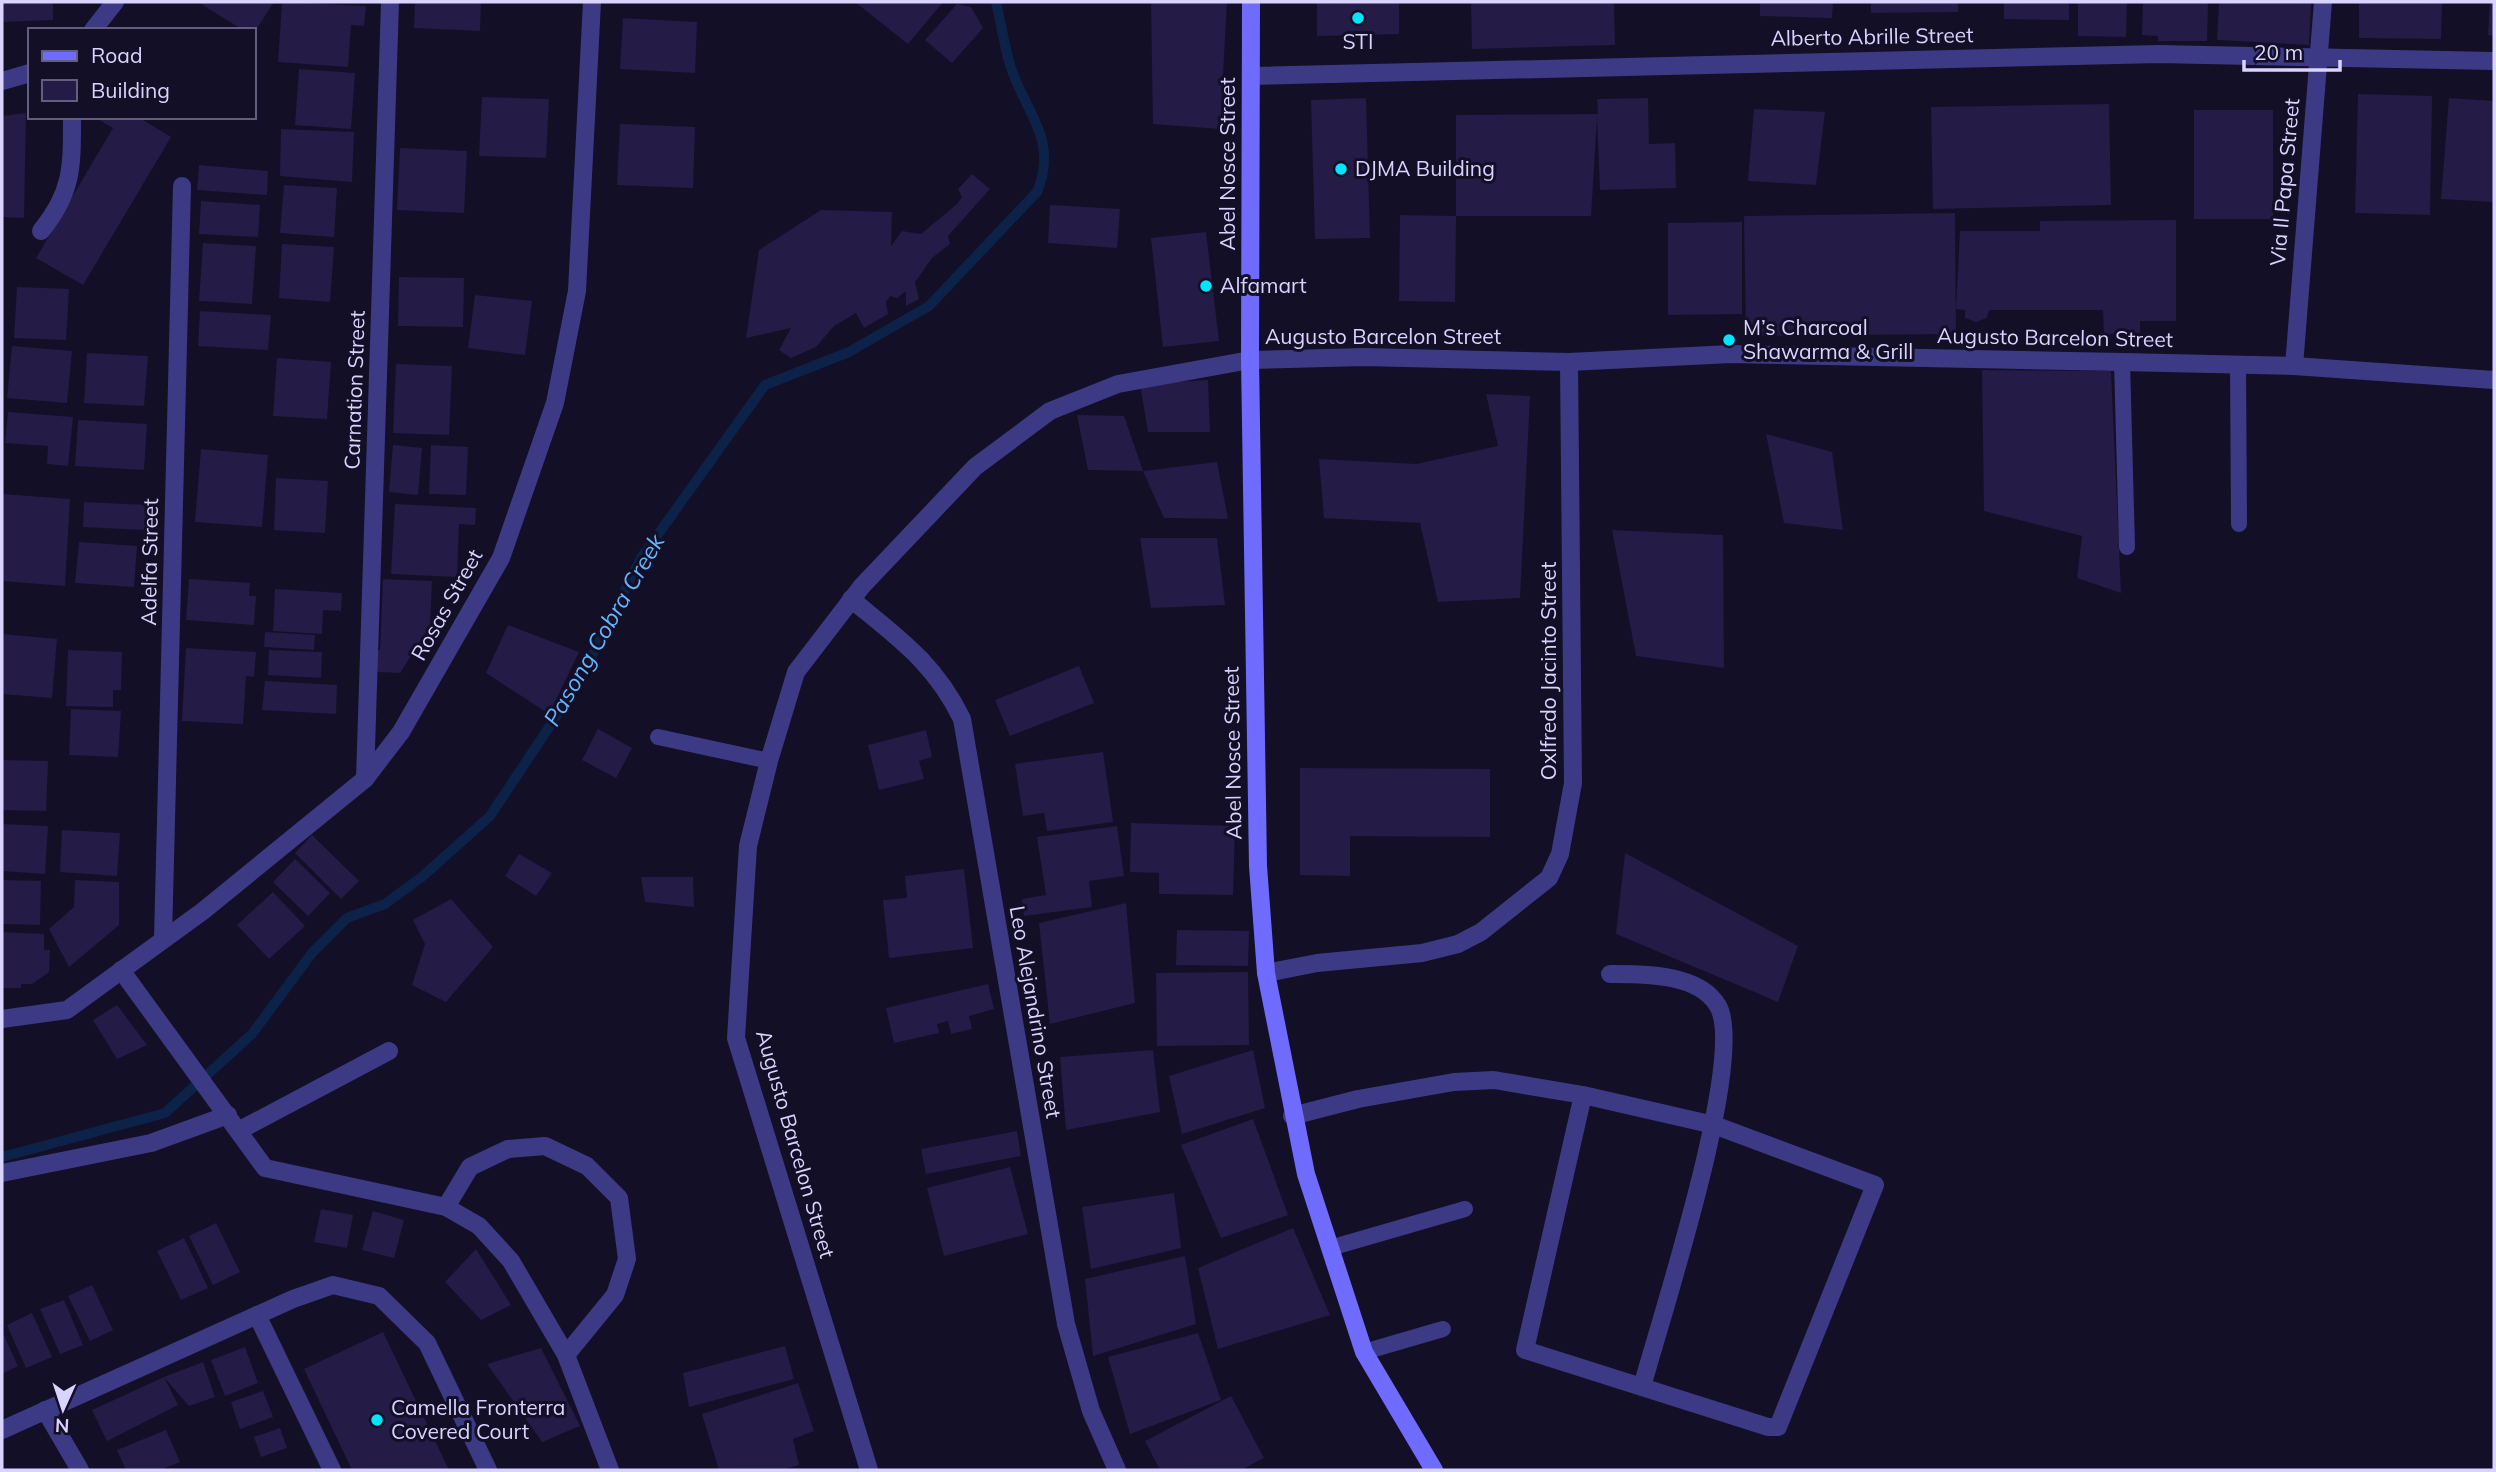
<svg xmlns="http://www.w3.org/2000/svg" width="2496" height="1472" viewBox="0 0 2496 1472" font-family="Mulish,sans-serif">
<style>
.lines{fill:none;stroke-linecap:round;stroke-linejoin:round}
.stream{stroke:#0c2248;stroke-width:10}
.building{fill:#241b47}
.lane{stroke:#3d3a85;stroke-width:16}
.street{stroke:#3d3a85;stroke-width:18}
.secondary{stroke:#6f6bff;stroke-width:18}
.poi-dot{fill:#00e5ff;stroke:#130f26;stroke-width:2.5}
.labels{text-anchor:middle;stroke-width:6;stroke-linejoin:round;paint-order:stroke}
.street-label{font-size:21px;fill:#d9d4ff;stroke:#130f26}
.poi-label{font-size:21px;fill:#d9d4ff;stroke:#130f26;text-anchor:start}
.water-label{font-size:23px;font-style:italic;fill:#62b6ff;stroke:#130f26}
</style>
<rect width="100%" height="100%" fill="#130f26"/>
<g class="lines">
<path class="stream" d="M2 1157 165 1113 252 1034 312 953 347 918 385 904 423 876 490 816 579 682 641 558 765 385 849 352 929 306 1037 192C1059 140 1025 112 1010 65 1004 45 1001 23 996 2"/>
</g>
<g class="building">
<path d="M2 2H53V20L2 22Z"/>
<path d="M198 2H274L254 33V30H243Z"/>
<path d="M282 2 366 6 364 26 351 25 348 67 278 62Z"/>
<path d="M415 2H481L480 31 414 28Z"/>
<path d="M855 2H943L908 44Z"/>
<path d="M1151 2H1227L1220 129 1153 124Z"/>
<path d="M1317 2H1399V34L1317 36Z"/>
<path d="M1471 2H1614L1615 45 1472 49Z"/>
<path d="M1760 2H1833L1832 18 1760 16Z"/>
<path d="M1871 2H1958V12L1871 13Z"/>
<path d="M2004 2H2069V20L2004 19Z"/>
<path d="M2078 2H2127L2126 37 2078 36Z"/>
<path d="M2143 2H2208L2207 41H2158V36L2142 35Z"/>
<path d="M2219 2H2311L2309 45 2217 40Z"/>
<path d="M2359 2H2442L2441 39 2359 38Z"/>
<path d="M2490 2H2494V36L2488 35Z"/>
<path d="M957 4 971 7 983 28 952 63 925 40Z"/>
<path d="M623 18 697 22 695 73 620 69Z"/>
<path d="M299 69 355 73 351 129 295 125Z"/>
<path d="M2358 94 2432 96 2430 215 2355 213Z"/>
<path d="M482 97 549 99 546 158 479 156Z"/>
<path d="M1366 98 1370 238 1315 239 1311 100Z"/>
<path d="M1648 98 1649 144 1675 143 1676 188 1600 190 1597 118 1591 216H1456V115L1598 114 1597 99Z"/>
<path d="M2449 98 2494 101V202L2441 199Z"/>
<path d="M2109 104 2111 205 1933 209 1931 107Z"/>
<path d="M1754 109 1825 112 1816 185 1748 181Z"/>
<rect x="2194" y="110" width="79" height="109"/>
<path d="M26 113 24 218 2 217V116Z"/>
<path d="M94 117H138L171 137 83 285 36 258 113 128Z"/>
<path d="M620 124 695 127 693 188 617 185Z"/>
<path d="M281 129 354 132 352 182 280 176Z"/>
<path d="M400 148 467 151 464 213 397 210Z"/>
<path d="M199 165 268 171 267 195 197 190Z"/>
<path d="M972 174 990 189 948 236 950 244 932 258 915 282 919 299 906 306V291L897 298 890 296 886 302 888 314 864 328 856 313 834 326 816 347 791 358 779 350 791 328 746 338 759 250 821 210 892 212 891 246 902 231 921 234 957 204 962 197 958 189Z"/>
<path d="M284 185 337 188 334 237 280 233Z"/>
<path d="M201 201 260 205 258 237 199 234Z"/>
<path d="M1050 205 1120 209 1117 248 1048 243Z"/>
<path d="M1955 213 1956 334 1746 336 1744 216Z"/>
<path d="M1400 215 1456 216 1455 302 1399 301Z"/>
<path d="M2176 220V321H2140V334H2104L2103 310H1989L1987 318 1976 322 1965 318V310L1956 309 1960 231H2040V221Z"/>
<path d="M1742 222V314L1668 315V223Z"/>
<path d="M1206 232 1219 341 1163 347 1151 238Z"/>
<path d="M203 243 256 246 252 304 199 301Z"/>
<path d="M282 244 334 247 330 302 279 298Z"/>
<path d="M399 277 464 278 463 327 398 326Z"/>
<path d="M17 287 69 289 66 340 14 338Z"/>
<path d="M475 295 532 301 525 355 468 348Z"/>
<path d="M200 311 271 315 268 350 198 346Z"/>
<path d="M12 346 72 351 67 403 7 398Z"/>
<path d="M87 353 148 356 144 406 84 403Z"/>
<path d="M277 358 331 362 327 419 273 416Z"/>
<path d="M396 364 452 366 449 435 393 433Z"/>
<path d="M1982 370 2111 371 2121 593 2077 578 2082 536 1984 511Z"/>
<path d="M1208 380 1210 432H1148L1140 384Z"/>
<path d="M1486 394 1530 396 1520 598 1438 602 1420 523 1324 518 1319 459 1416 464 1498 446Z"/>
<path d="M8 412 73 417 68 466 47 464 48 446 5 443Z"/>
<path d="M1077 415 1124 416 1143 471 1088 470Z"/>
<path d="M78 420 147 424 144 470 75 466Z"/>
<path d="M1766 434 1832 452 1843 530 1784 523Z"/>
<path d="M393 445 422 448 418 495 389 492Z"/>
<path d="M431 445 468 447 466 495 429 494Z"/>
<path d="M201 449 268 455 262 527 195 522Z"/>
<path d="M1217 462 1228 519 1164 518 1143 471Z"/>
<path d="M276 478 328 481 325 533 274 530Z"/>
<path d="M2 494 70 499 65 586 2 581Z"/>
<path d="M84 502 147 505 145 530 83 527Z"/>
<path d="M395 504 476 508 475 525 459 524 457 577 391 574Z"/>
<path d="M1612 530 1723 535 1724 668 1636 656Z"/>
<path d="M1140 538H1217L1225 605 1151 608Z"/>
<path d="M79 542 137 546 134 587 75 583Z"/>
<path d="M189 579 250 583 249 596H256L254 625 186 620Z"/>
<path d="M383 579 432 581 430 626 400 673 376 672 377 650H380Z"/>
<path d="M275 589 342 593 341 611 323 610 322 634 273 631Z"/>
<path d="M508 625 579 652 549 714 486 673Z"/>
<path d="M265 632 315 635 314 650 264 647Z"/>
<path d="M2 634 57 639 52 698 2 694Z"/>
<path d="M186 648 256 652 254 677 246 676 243 724 182 721Z"/>
<path d="M68 650 122 652 121 690H113V707L66 706Z"/>
<path d="M269 650 322 652 321 678 268 675Z"/>
<path d="M1079 666 1094 703 1010 736 995 700Z"/>
<path d="M265 681 337 685 336 714 262 710Z"/>
<path d="M71 709 121 711 118 757 69 755Z"/>
<path d="M598 729 632 748 616 778 582 760Z"/>
<path d="M926 730 932 757 919 761 924 779 879 790 868 745Z"/>
<path d="M1103 752 1113 822 1047 831 1044 813 1023 816 1015 764Z"/>
<path d="M2 760 48 761 46 811 2 810Z"/>
<path d="M1300 768 1490 769V837L1350 836V876L1300 875Z"/>
<path d="M1131 823 1235 826 1233 895 1159 894V873L1130 872Z"/>
<path d="M2 824 48 826 45 874 2 871Z"/>
<path d="M1117 826 1124 876 1089 881 1092 907 1024 916 1022 899 1046 895 1037 837Z"/>
<path d="M62 830 120 833 117 876 60 872Z"/>
<path d="M312 835 359 881 341 899 295 853Z"/>
<path d="M1625 853 1798 946 1778 1002 1616 934Z"/>
<path d="M519 854 552 873 536 896 505 876Z"/>
<path d="M295 859 330 893 308 916 273 882Z"/>
<path d="M964 869 973 948 889 958 883 900 907 898 905 876Z"/>
<path d="M641 877H693L694 907 645 902Z"/>
<path d="M2 880 41 881 40 925 2 924Z"/>
<path d="M75 880 119 882V925L69 967 49 929 74 907Z"/>
<path d="M273 892 305 926 269 959 237 925Z"/>
<path d="M451 899 493 947 446 1002 412 985 425 944 413 920Z"/>
<path d="M1126 903 1135 1003 1050 1024 1039 923Z"/>
<path d="M1177 930 1249 931 1248 966 1176 965Z"/>
<path d="M2 932 44 934V950H50L49 972 32 984H21V988H2Z"/>
<path d="M1248 972 1249 1045 1157 1046 1156 973Z"/>
<path d="M988 984 994 1009 969 1016 972 1029 951 1034 948 1021 937 1024 939 1033 894 1043 886 1008Z"/>
<path d="M117 1005 147 1045 117 1059 93 1020Z"/>
<path d="M1153 1050 1160 1112 1066 1130 1060 1057Z"/>
<path d="M1253 1050 1265 1108 1182 1134 1169 1076Z"/>
<path d="M1253 1119 1288 1215 1221 1238 1181 1145Z"/>
<path d="M1017 1131 1021 1156 926 1174 921 1149Z"/>
<path d="M1010 1167 1028 1234 944 1256 927 1188Z"/>
<path d="M1174 1193 1181 1248 1091 1269 1082 1207Z"/>
<path d="M321 1209 353 1215 347 1248 314 1242Z"/>
<path d="M373 1211 404 1220 394 1258 362 1250Z"/>
<path d="M216 1223 240 1272 213 1285 189 1236Z"/>
<path d="M1293 1228 1330 1315 1218 1349 1198 1268Z"/>
<path d="M184 1238 208 1288 181 1300 157 1251Z"/>
<path d="M476 1249 511 1305 481 1320 445 1282Z"/>
<path d="M1185 1256 1196 1324 1093 1356 1085 1279Z"/>
<path d="M92 1285 113 1330 90 1341 68 1296Z"/>
<path d="M64 1300 83 1345 60 1354 40 1309Z"/>
<path d="M32 1313 52 1357 26 1368 7 1325Z"/>
<path d="M2 1331 18 1366 2 1374Z"/>
<path d="M383 1332 449 1470H352L304 1369Z"/>
<path d="M1198 1333 1221 1400 1130 1434 1108 1357Z"/>
<path d="M785 1346 794 1379 689 1407 683 1373Z"/>
<path d="M245 1347 258 1383 225 1396 211 1360Z"/>
<path d="M541 1348 580 1426 542 1442 487 1364Z"/>
<path d="M203 1362 215 1397 189 1406 164 1377 178 1405 107 1441 92 1410 164 1377Z"/>
<path d="M798 1383 814 1431 793 1439 799 1465 782 1470H719L702 1414Z"/>
<path d="M263 1391 273 1417 240 1429 231 1402Z"/>
<path d="M1231 1396 1264 1458 1241 1470H1160L1145 1441Z"/>
<path d="M280 1428 287 1448 261 1457 254 1437Z"/>
<path d="M166 1430 180 1462 160 1470H126L117 1450Z"/>
</g>
<g class="lines">
<g class="lane">
<path d="M2122 362 2127 547"/>
<path d="M2238 364 2239 524"/>
<path d="M658 737 769 761"/>
<path d="M1330 1248 1465 1209"/>
<path d="M1364 1352 1443 1329"/>
</g>
<g class="street">
<path d="M93 30 115 2"/>
<path d="M1251 76 2159 54 2494 61"/>
<path d="M2 81 30 73"/>
<path d="M41 231C73 192 72 166 72 117"/>
<path d="M2294 366 2323 2"/>
<path d="M851 599C898 638 934 662 962 719L1066 1324 1091 1411 1117 1470"/>
<path d="M365 779 390 2"/>
<path d="M163 939 182 186"/>
<path d="M121 970 265 1168 446 1207 479 1226 511 1261 566 1355 610 1470"/>
<path d="M1266 973 1317 963 1422 953 1458 944 1481 932 1549 878 1560 854 1573 783 1569 362"/>
<path d="M1610 974C1643 974 1699 973 1718 1006 1747 1057 1660 1320 1642 1387"/>
<path d="M2 1019 67 1010 203 911 365 779 401 732 501 558 555 403 577 291 592 2"/>
<path d="M1292 1116 1358 1099 1454 1082 1494 1080 1583 1095 1714 1125 1875 1185 1778 1427H1768L1525 1350 1583 1095"/>
<path d="M240 1130 389 1051"/>
<path d="M2 1173 151 1143 228 1115"/>
<path d="M446 1207 470 1167 508 1149 545 1146 587 1166 619 1198 627 1259 615 1295 566 1355"/>
<path d="M257 1315 332 1470"/>
<path d="M45 1410 80 1470"/>
<path d="M2 1430 293 1299 333 1285 379 1296 427 1343 488 1470"/>
<path d="M869 1470 736 1038 748 846 769 761 796 672 862 586 975 467 1050 411 1118 384 1250 360 1364 357 1569 362 1731 354 2122 362 2294 366 2494 380"/>
</g>
<path class="secondary" d="M1251 2 1250 360 1258 866 1266 973 1306 1174 1364 1352 1434 1470"/>
</g>
<g class="poi-dot">
<circle cx="1358" cy="18" r="7"/>
<circle cx="1341" cy="169" r="7"/>
<circle cx="1206" cy="286" r="7"/>
<circle cx="1729" cy="340" r="7"/>
<circle cx="377" cy="1420" r="7"/>
</g>
<g class="labels">
<g class="street-label">
<text transform="translate(1872 37) rotate(-1)" y="7">Alberto Abrille Street</text>
<text transform="translate(1228 164) rotate(-90)" y="7">Abel Nosce Street</text>
<text transform="translate(2285 182) rotate(-85)" y="7">Via Il Papa Street</text>
<text x="1383" y="344">Augusto Barcelon Street</text>
<text transform="translate(2055 338) rotate(1)" y="7">Augusto Barcelon Street</text>
<text transform="translate(355 390) rotate(-88)" y="7">Carnation Street</text>
<text transform="translate(150 562) rotate(-89)" y="7">Adelfa Street</text>
<text transform="translate(447 605) rotate(-61)" y="7">Rosas Street</text>
<text transform="translate(1549 671) rotate(-90)" y="7">Oxlfredo Jacinto Street</text>
<text transform="translate(1233 753) rotate(-91)" y="7">Abel Nosce Street</text>
<text transform="translate(1035 1012) rotate(80)" y="7">Leo Alejandrino Street</text>
<text transform="translate(795 1144) rotate(74)" y="7">Augusto Barcelon Street</text>
</g>
<g class="poi-label">
<text x="1358" y="49" text-anchor="middle">STI</text>
<text x="1355" y="176">DJMA Building</text>
<text x="1220" y="293">Alfamart</text>
<text x="1743" y="335">M’s Charcoal<tspan x="1743" dy="24">Shawarma &amp; Grill</tspan></text>
<text x="391" y="1415">Camella Fronterra<tspan x="391" dy="24">Covered Court</tspan></text>
</g>
<g class="water-label">
<text transform="translate(604 630) rotate(-60)" y="8">Pasong Cobra Creek</text>
</g>
</g>
<rect width="2496" height="1472" fill="none" stroke="#d9d4ff" stroke-width="7"/>
<rect x="28" y="28" width="228" height="91" fill="#130f26" stroke="#625e7d" stroke-width="2"/>
<rect x="42" y="51" width="35" height="10" fill="#6f6bff" stroke="#625e7d" stroke-width="2"/>
<text x="91" y="63" font-size="21" fill="#d9d4ff">Road</text>
<rect x="42" y="80" width="35" height="21" fill="#241b47" stroke="#625e7d" stroke-width="2"/>
<text x="91" y="98" font-size="21" fill="#d9d4ff">Building</text>
<g transform="translate(63 1409) rotate(183)" stroke="#130f26" stroke-width="5" paint-order="stroke">
<path d="M0-5L12 26L0 18L-12 26Z" fill="#d9d4ff"/>
<text y="-10" font-size="19" font-weight="bold" text-anchor="middle" fill="#d9d4ff">N</text>
</g>
<path d="M2244 60v10h96v-10" fill="none" stroke="#d9d4ff" stroke-width="3.5"/>
<text x="2254" y="60" font-size="21" fill="#d9d4ff" stroke="#130f26" stroke-width="5" paint-order="stroke">20 m</text>
</svg>
